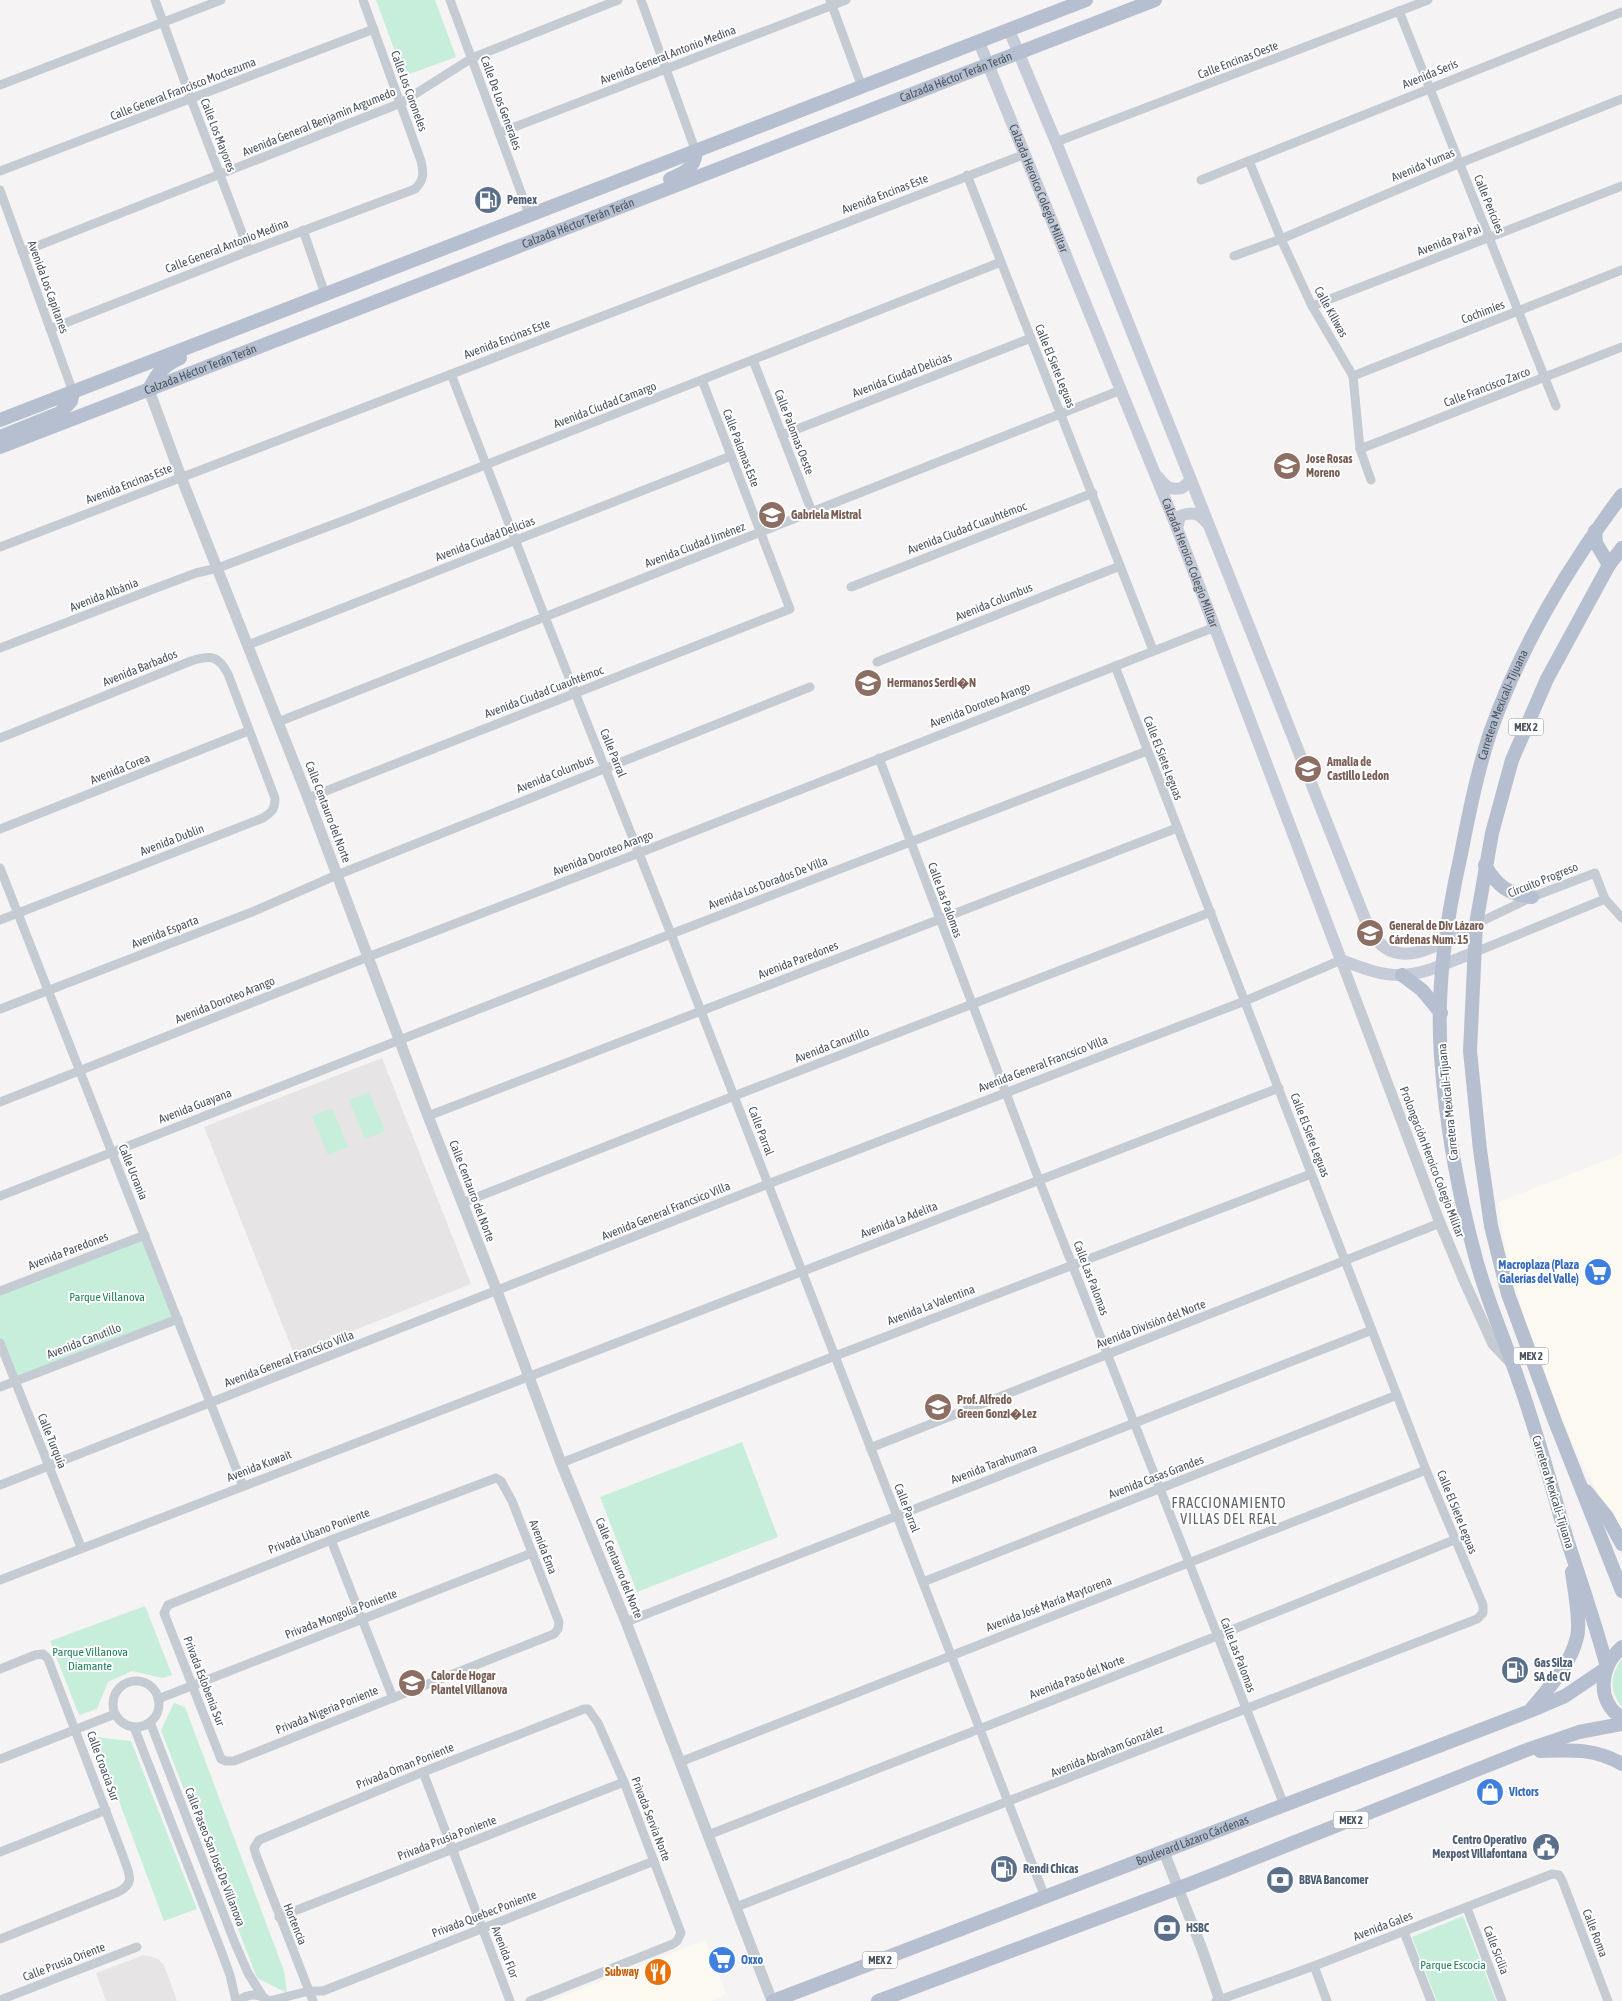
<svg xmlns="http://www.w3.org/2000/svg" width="1622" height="2001" viewBox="0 0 1622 2001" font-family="'Asap Condensed',sans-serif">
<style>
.commercial{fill:#fcfaf0}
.education{fill:#e6e4e4}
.green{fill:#c6eedb}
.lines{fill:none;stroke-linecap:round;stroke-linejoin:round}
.minor{stroke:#c5cbd3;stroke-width:9}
.tertiary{stroke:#c5cbd3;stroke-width:11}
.secondary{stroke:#c5ccd8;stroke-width:12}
.primary{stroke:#b5bfcf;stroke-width:14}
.labels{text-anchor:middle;stroke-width:4;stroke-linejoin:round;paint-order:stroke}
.shield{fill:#fff;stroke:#81878f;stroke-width:1}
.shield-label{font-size:11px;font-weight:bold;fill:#4b535f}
.street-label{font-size:12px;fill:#4b535f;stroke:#fff}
.service-label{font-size:12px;font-weight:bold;fill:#4e5e75;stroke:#fff;text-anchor:start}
.education-label{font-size:12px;font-weight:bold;fill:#785e54;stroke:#fff;text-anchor:start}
.shop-label{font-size:12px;font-weight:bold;fill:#366cbe;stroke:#fff;text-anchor:start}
.park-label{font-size:12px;fill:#1e7f5b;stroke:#fff}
.food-label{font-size:12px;font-weight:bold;fill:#c56008;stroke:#fff;text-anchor:end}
.neighbourhood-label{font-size:14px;letter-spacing:1px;fill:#606267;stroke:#fff}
</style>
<rect width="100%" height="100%" fill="#f5f3f3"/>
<g class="commercial">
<path d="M1622 1154V1532L1599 1495 1573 1445 1526 1324 1503 1239 1499 1202Z"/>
<path d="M705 1940 726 1994 712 2001H550Z"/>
</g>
<g class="education">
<path d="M382 1058 471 1284 294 1354 204 1127Z"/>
<path d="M144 1955 158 1959 164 1965 177 2001H106L96 1973Z"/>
</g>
<g class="green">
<path d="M376 0H435L456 57 404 76Z"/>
<path d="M369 1092 385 1131 365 1139 349 1100Z"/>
<path d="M332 1108 348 1147 328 1155 312 1116Z"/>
<path d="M144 1236 177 1317 15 1379 0 1341V1292Z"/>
<path d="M742 1442 778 1537 637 1592 600 1497Z"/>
<path d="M145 1606 172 1675 162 1678 132 1671 108 1682 97 1709 79 1715 50 1641Z"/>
<path d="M1622 1659V1707C1609 1692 1610 1674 1622 1659Z"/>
<path d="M174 1703 185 1707 284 1971 287 1993 257 1978 161 1730Z"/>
<path d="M95 1737 131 1741 197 1909 164 1921Z"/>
<path d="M1463 1916 1496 2001H1437L1412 1937Z"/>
</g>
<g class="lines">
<g class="minor">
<path d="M155 0 191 99 249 251"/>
<path d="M450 0 529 214"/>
<path d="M641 0 696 152"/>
<path d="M830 0 862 87"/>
<path d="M1399 11 1556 406"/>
<path d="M0 85 221 0"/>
<path d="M499 133 846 0"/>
<path d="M1056 142 1428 0"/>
<path d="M1249 161 1281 239 1312 306 1353 376 1360 449 1371 480"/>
<path d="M0 171 374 29"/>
<path d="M967 175 1153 650"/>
<path d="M1201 180 1622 12"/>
<path d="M0 190 73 392"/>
<path d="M303 230 325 294"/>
<path d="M22 252 401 103 472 58 618 0"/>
<path d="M1234 256 1281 239 1460 163 1622 99"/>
<path d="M1312 306 1622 186"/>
<path d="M50 329 249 251 415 189C424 180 424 174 421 161L363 0"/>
<path d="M753 360 812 512"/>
<path d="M451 374 545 617 671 934 1045 1897"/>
<path d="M1353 376 1622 270"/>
<path d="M782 435 1031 338"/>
<path d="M1360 449 1622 347"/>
<path d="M0 547 1023 155"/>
<path d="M851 587 1093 493"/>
<path d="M248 645 731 456"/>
<path d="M0 648 156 588 196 573 218 568 348 519 1001 262"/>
<path d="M877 662 1120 566"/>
<path d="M278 722 1121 390"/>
<path d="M0 738 191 661C211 655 218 655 228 674L275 798C275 809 272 812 263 818L0 920"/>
<path d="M879 758 1039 1180 1284 1805"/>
<path d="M308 798 790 609 702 380"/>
<path d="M0 829 248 731"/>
<path d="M0 868 243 1486"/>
<path d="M1476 924 1532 897 1595 873 1605 899 1622 918"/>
<path d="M1473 953 1605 899"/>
<path d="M0 1009 252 912 337 875 810 687"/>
<path d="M0 1102 368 957 639 853 1215 627"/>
<path d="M428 1116 1177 828"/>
<path d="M0 1196 671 934 1147 751"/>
<path d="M462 1203 734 1096 1211 912"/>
<path d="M0 1291 145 1235"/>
<path d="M0 1343 81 1547"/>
<path d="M0 1387 178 1319"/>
<path d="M870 1448 1440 1223"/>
<path d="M561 1463 835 1356 1311 1174"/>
<path d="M496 1478 501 1481 512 1501 559 1622 558 1629 554 1634 234 1761H226L221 1759 164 1613 168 1605 331 1540Z"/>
<path d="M0 1485 768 1184 1245 1001 1341 960"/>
<path d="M331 1540 393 1698"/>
<path d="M0 1580 1279 1088"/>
<path d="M923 1582 1397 1395"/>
<path d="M626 1622 1372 1330"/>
<path d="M0 1669 35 1655 43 1654 48 1659 123 1856C128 1872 137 1883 118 1892L0 1939"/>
<circle cx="136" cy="1704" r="23"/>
<path d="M158 1699 532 1553"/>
<path d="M150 1722 234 1941 248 1973 263 1997"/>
<path d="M134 1727 220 1948 230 1975 236 2001"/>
<path d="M0 1759 115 1714"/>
<path d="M680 1762 1426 1470"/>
<path d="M423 1772 510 2001"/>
<path d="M708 1835 1217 1636 1454 1540"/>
<path d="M0 1852 106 1810"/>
<path d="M736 1907 1477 1619 1483 1613V1605L1426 1470 1115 666"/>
<path d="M1467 1908 1502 2001"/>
<path d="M279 1917 624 1782"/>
<path d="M1404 1932 1431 2001"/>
<path d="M1314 1966 1327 2001"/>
<path d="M0 2000 137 1947"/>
<path d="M238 2001C248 1993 259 1993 269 2001L309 1991H323L654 1861"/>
<path d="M313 2001 256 1855 254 1848 259 1840 423 1772 584 1709H588L598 1723 624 1782 681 1933 677 1941 673 1944 530 2001"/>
<path d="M1216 2001 1314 1966 1552 1874 1559 1875 1562 1880 1608 2001"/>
</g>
<g class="tertiary">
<path d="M149 390 181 477 308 798 428 1116 497 1291 561 1463 626 1622 772 2001"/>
<path d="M1341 960 1440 1223 1466 1285 1493 1344 1510 1362"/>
<path d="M1164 1852 1202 1949 1220 2001"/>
</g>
<g class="secondary">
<path d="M1009 30 1056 142 1191 480 1369 929C1396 978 1441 942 1476 924"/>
<path id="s1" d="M979 42 1177 528 1341 960C1360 967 1381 976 1402 975 1426 974 1451 961 1473 953"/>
<path d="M1158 477C1165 486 1170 491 1182 488L1191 480"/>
<path d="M1177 528 1180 516C1192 511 1199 513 1207 523"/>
</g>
<g class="primary">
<path d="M670 179C685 172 694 169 696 152"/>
<path d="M149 390C156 374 164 365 180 358"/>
<path d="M0 420 1086 0"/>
<path d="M0 437 60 413 71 401 73 392"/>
<path id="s2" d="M0 447 1155 0"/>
<path d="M1595 531 1596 543 1609 565"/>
<path d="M1622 548 1609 565 1547 679 1512 760 1492 833 1476 924 1470 1051 1480 1150 1491 1226 1508 1294 1554 1419 1622 1591"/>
<path d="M1485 865C1496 885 1509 895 1532 897"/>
<path d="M1402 975 1422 990 1441 1013"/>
<path d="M1586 1491 1607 1517 1622 1544"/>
<path d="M1622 1647C1600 1666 1595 1701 1622 1718"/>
<path id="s3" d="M1607 1667C1595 1622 1580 1580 1566 1536 1551 1485 1537 1432 1519 1382 1505 1340 1487 1301 1476 1259 1458 1193 1446 1125 1441 1057 1436 988 1446 921 1461 854 1469 813 1477 773 1490 733 1520 647 1567 568 1622 495"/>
<path d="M1532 1708C1549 1688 1571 1664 1577 1637 1581 1622 1574 1589 1572 1572"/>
<path d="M1540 1751C1571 1750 1594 1748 1622 1764"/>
<path id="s4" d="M773 2001 1530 1711 1565 1696 1605 1669"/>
<path d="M878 2001 1192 1883 1524 1751 1579 1732 1622 1724"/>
</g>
</g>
<defs>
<g id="fuel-disc" transform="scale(1.4375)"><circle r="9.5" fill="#5c6f8a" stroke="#fff"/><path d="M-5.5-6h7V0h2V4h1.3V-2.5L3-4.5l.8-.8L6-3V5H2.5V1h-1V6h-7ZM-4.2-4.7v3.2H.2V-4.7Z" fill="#fff"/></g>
<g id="school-disc" transform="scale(1.4375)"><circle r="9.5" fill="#8d6e63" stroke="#fff"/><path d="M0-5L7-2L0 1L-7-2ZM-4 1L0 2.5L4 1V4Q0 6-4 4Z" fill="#fff"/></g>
<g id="supermarket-disc" transform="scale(1.4375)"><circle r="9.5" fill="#3f7fe0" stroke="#fff"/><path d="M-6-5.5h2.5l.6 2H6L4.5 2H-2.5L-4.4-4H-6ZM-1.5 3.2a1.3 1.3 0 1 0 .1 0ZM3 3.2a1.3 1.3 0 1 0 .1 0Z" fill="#fff"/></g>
<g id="shop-disc" transform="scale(1.4375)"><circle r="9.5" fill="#3f7fe0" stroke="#fff"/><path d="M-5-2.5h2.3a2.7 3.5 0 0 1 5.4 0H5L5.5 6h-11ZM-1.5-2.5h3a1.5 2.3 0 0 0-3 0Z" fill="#fff"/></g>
<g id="civic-disc" transform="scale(1.4375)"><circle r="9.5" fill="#5c6f8a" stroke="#fff"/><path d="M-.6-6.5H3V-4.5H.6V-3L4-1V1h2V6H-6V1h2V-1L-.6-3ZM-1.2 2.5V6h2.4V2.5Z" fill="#fff"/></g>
<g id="bank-disc" transform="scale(1.4375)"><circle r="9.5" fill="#5c6f8a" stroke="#fff"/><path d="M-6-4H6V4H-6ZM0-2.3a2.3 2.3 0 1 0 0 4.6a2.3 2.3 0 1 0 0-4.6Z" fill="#fff"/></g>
<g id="restaurant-disc" transform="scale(1.4375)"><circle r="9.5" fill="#e8710a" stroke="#fff"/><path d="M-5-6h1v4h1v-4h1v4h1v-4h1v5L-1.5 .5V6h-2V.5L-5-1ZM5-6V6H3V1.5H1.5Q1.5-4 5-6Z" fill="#fff"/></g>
</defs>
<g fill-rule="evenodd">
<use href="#fuel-disc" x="488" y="200"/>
<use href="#school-disc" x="1287" y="466"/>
<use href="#school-disc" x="772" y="515"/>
<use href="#school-disc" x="868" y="683"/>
<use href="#school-disc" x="1308" y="769"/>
<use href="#school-disc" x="1370" y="933"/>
<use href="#supermarket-disc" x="1598" y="1272"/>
<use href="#school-disc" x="938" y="1407"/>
<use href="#fuel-disc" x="1515" y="1670"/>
<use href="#school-disc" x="412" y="1683"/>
<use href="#shop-disc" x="1490" y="1792"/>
<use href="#civic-disc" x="1546" y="1847"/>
<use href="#fuel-disc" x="1004" y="1869"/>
<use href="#bank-disc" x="1280" y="1880"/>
<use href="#bank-disc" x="1167" y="1928"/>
<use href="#supermarket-disc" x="722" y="1960"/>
<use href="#restaurant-disc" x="658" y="1972"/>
</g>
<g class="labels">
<g class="shield">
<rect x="1508.5" y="718.5" width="35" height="17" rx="4"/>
<rect x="1513.5" y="1347.5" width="35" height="17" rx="4"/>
<rect x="1333.5" y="1811.5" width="35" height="17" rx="4"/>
<rect x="862.5" y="1951.5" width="35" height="17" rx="4"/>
</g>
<g class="shield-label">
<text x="1526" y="731">MEX 2</text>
<text x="1531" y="1360">MEX 2</text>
<text x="1351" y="1824">MEX 2</text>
<text x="880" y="1964">MEX 2</text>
</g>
<g class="street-label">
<text transform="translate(668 55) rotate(-21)" y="4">Avenida General Antonio Medina</text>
<text transform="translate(1238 60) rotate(-21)" y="4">Calle Encinas Oeste</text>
<text transform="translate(1430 74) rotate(-22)" y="4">Avenida Seris</text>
<text dy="4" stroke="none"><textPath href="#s2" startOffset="1025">Calzada Héctor Terán Terán</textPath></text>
<text transform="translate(183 89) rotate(-21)" y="4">Calle General Francisco Moctezuma</text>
<text transform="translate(409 91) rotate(70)" y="4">Calle Los Coroneles</text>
<text transform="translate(501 103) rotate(70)" y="4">Calle De Los Generales</text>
<text transform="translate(319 122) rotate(-22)" y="4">Avenida General Benjamín Argumedo</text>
<text transform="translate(218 135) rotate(69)" y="4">Calle Los Mayores</text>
<text transform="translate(1423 165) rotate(-23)" y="4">Avenida Yumas</text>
<text dy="4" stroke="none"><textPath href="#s1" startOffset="158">Calzada Heroico Colegio Militar</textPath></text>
<text transform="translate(885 194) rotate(-21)" y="4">Avenida Encinas Este</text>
<text transform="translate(1489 204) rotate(68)" y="4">Calle Pericúes</text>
<text dy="4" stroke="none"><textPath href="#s2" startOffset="620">Calzada Héctor Terán Terán</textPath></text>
<text transform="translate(1449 240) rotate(-21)" y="4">Avenida Pai Pai</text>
<text transform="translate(227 246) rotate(-21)" y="4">Calle General Antonio Medina</text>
<text transform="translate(48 287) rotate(70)" y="4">Avenida Los Capitanes</text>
<text transform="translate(1331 312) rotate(61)" y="4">Calle Kiliwas</text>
<text transform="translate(1483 312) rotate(-21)" y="4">Cochimíes</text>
<text transform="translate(507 339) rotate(-21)" y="4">Avenida Encinas Este</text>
<text transform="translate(1055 366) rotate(68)" y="4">Calle El Siete Leguas</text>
<text dy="4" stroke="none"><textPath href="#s2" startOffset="215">Calzada Héctor Terán Terán</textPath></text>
<text transform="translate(902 375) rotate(-21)" y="4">Avenida Ciudad Delicias</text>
<text transform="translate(1487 387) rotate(-21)" y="4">Calle Francisco Zarco</text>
<text transform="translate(605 405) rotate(-21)" y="4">Avenida Ciudad Camargo</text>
<text transform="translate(794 432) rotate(69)" y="4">Calle Palomas Oeste</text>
<text transform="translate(741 448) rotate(69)" y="4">Calle Palomas Este</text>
<text transform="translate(129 484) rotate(-21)" y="4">Avenida Encinas Este</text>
<text transform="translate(967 528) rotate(-21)" y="4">Avenida Ciudad Cuauhtémoc</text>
<text transform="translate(485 539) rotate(-21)" y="4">Avenida Ciudad Delicias</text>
<text transform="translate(695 545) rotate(-21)" y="4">Avenida Ciudad Jiménez</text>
<text dy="4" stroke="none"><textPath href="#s1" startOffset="562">Calzada Heroico Colegio Militar</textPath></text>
<text transform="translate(104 595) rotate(-21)" y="4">Avenida Albánia</text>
<text transform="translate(994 602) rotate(-22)" y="4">Avenida Columbus</text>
<text transform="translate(140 668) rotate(-22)" y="4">Avenida Barbados</text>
<text transform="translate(544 692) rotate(-21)" y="4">Avenida Ciudad Cuauhtémoc</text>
<text transform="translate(980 705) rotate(-21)" y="4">Avenida Doroteo Arango</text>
<text dy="4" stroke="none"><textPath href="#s3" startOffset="994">Carretera Mexicali–Tijuana</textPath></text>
<text transform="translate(613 753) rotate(68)" y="4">Calle Parral</text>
<text transform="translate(1163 758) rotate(69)" y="4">Calle El Siete Leguas</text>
<text transform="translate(120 769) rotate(-22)" y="4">Avenida Corea</text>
<text transform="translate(555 774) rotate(-22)" y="4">Avenida Columbus</text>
<text transform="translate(328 812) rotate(69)" y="4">Calle Centauro del Norte</text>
<text transform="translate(172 840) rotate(-21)" y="4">Avenida Dublin</text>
<text transform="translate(603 853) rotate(-21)" y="4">Avenida Doroteo Arango</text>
<text transform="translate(1543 880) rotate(-22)" y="4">Circuito Progreso</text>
<text transform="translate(768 883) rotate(-21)" y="4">Avenida Los Dorados De Villa</text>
<text transform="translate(945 900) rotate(70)" y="4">Calle Las Palomas</text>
<text transform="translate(165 932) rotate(-21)" y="4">Avenida Esparta</text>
<text transform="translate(798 960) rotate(-21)" y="4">Avenida Paredones</text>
<text transform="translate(225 1000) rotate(-22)" y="4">Avenida Doroteo Arango</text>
<text transform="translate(832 1045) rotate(-21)" y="4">Avenida Canutillo</text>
<text transform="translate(1043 1064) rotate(-21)" y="4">Avenida General Francsico Villa</text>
<text transform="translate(1448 1102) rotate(-96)" y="4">Carretera Mexicali–Tijuana</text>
<text transform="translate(195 1106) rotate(-21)" y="4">Avenida Guayana</text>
<text transform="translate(761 1131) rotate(69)" y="4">Calle Parral</text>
<text transform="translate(1310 1135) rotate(69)" y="4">Calle El Siete Leguas</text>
<text transform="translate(1432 1162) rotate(69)" y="4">Prolongación Heroico Colegio Militar</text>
<text transform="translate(133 1172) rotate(68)" y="4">Calle Ucrania</text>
<text transform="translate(472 1191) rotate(69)" y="4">Calle Centauro del Norte</text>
<text transform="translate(666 1211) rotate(-22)" y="4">Avenida General Francsico Villa</text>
<text transform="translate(899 1220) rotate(-21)" y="4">Avenida La Adelita</text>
<text transform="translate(68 1251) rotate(-21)" y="4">Avenida Paredones</text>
<text transform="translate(1091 1278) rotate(69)" y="4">Calle Las Palomas</text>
<text transform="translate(931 1305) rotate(-21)" y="4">Avenida La Valentina</text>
<text transform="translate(1151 1324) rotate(-21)" y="4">Avenida División del Norte</text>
<text transform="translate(84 1341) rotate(-21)" y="4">Avenida Canutillo</text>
<text transform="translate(289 1359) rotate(-21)" y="4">Avenida General Francsico Villa</text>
<text transform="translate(52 1441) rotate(68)" y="4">Calle Turquía</text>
<text transform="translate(994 1464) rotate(-21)" y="4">Avenida Tarahumara</text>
<text transform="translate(259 1466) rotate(-21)" y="4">Avenida Kuwait</text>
<text transform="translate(1156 1477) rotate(-21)" y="4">Avenida Casas Grandes</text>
<text transform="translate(1553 1492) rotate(73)" y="4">Carretera Mexicali–Tijuana</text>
<text transform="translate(907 1508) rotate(69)" y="4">Calle Parral</text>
<text transform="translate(1457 1512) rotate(68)" y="4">Calle El Siete Leguas</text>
<text transform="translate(319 1531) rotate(-21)" y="4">Privada Libano Poniente</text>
<text transform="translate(543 1547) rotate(69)" y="4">Avenida Ema</text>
<text transform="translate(619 1568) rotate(68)" y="4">Calle Centauro del Norte</text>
<text transform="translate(1049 1604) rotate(-21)" y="4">Avenida José María Maytorena</text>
<text transform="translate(341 1614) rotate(-21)" y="4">Privada Mongolia Poniente</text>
<text transform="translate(1238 1655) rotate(69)" y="4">Calle Las Palomas</text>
<text transform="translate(1077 1677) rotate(-21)" y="4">Avenida Paso del Norte</text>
<text transform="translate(204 1681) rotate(69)" y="4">Privada Eslobenia Sur</text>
<text transform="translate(327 1710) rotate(-22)" y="4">Privada Nigeria Poniente</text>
<text transform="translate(1107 1751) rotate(-22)" y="4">Avenida Abraham González</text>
<text transform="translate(103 1766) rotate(70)" y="4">Calle Croacia Sur</text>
<text transform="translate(405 1766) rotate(-22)" y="4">Privada Oman Poniente</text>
<text transform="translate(651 1819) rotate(69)" y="4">Privada Servia Norte</text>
<text transform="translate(447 1838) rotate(-21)" y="4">Privada Prusia Poniente</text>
<text dy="4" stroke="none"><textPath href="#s4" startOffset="449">Boulevard Lázaro Cárdenas</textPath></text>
<text transform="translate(215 1857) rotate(69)" y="4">Calle Paseo San José De Villanova</text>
<text transform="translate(484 1914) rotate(-21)" y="4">Privada Quebec Poniente</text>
<text transform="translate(295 1924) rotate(68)" y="4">Hortencia</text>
<text transform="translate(1383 1926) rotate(-21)" y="4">Avenida Gales</text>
<text transform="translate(1595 1933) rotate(69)" y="4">Calle Roma</text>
<text transform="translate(1496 1950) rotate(69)" y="4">Calle Sicilia</text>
<text transform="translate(505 1952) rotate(69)" y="4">Avenida Flor</text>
<text transform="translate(64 1962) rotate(-21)" y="4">Calle Prusia Oriente</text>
</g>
<g class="service-label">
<text x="507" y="204">Pemex</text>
<text x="1534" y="1667">Gas Silza<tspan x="1534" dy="14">SA de CV</tspan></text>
<text x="1527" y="1844" text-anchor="end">Centro Operativo<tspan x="1527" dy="14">Mexpost Villafontana</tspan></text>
<text x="1023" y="1873">Rendi Chicas</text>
<text x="1299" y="1884">BBVA Bancomer</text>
<text x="1186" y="1932">HSBC</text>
</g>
<g class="education-label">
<text x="1306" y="463">Jose Rosas<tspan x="1306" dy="14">Moreno</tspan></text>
<text x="791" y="519">Gabriela Mistral</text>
<text x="887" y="687">Hermanos Serdi�N</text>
<text x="1327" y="766">Amalia de<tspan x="1327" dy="14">Castillo Ledon</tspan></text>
<text x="1389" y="930">General de Div Lázaro<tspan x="1389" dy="14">Cárdenas Num. 15</tspan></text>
<text x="957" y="1404">Prof. Alfredo<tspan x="957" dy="14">Green Gonzi�Lez</tspan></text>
<text x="431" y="1680">Calor de Hogar<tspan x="431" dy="14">Plantel Villanova</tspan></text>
</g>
<g class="shop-label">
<text x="1579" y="1269" text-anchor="end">Macroplaza (Plaza<tspan x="1579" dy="14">Galerías del Valle)</tspan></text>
<text x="1509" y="1796">Victors</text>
<text x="741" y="1964">Oxxo</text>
</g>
<g class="park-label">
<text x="107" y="1301">Parque Villanova</text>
<text x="90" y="1656">Parque Villanova<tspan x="90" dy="14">Diamante</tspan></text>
<text x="1453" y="1969">Parque Escocia</text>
</g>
<g class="food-label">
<text x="639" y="1976">Subway</text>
</g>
<g class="neighbourhood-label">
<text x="1229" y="1508">FRACCIONAMIENTO<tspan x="1229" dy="16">VILLAS DEL REAL</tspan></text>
</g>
</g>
</svg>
